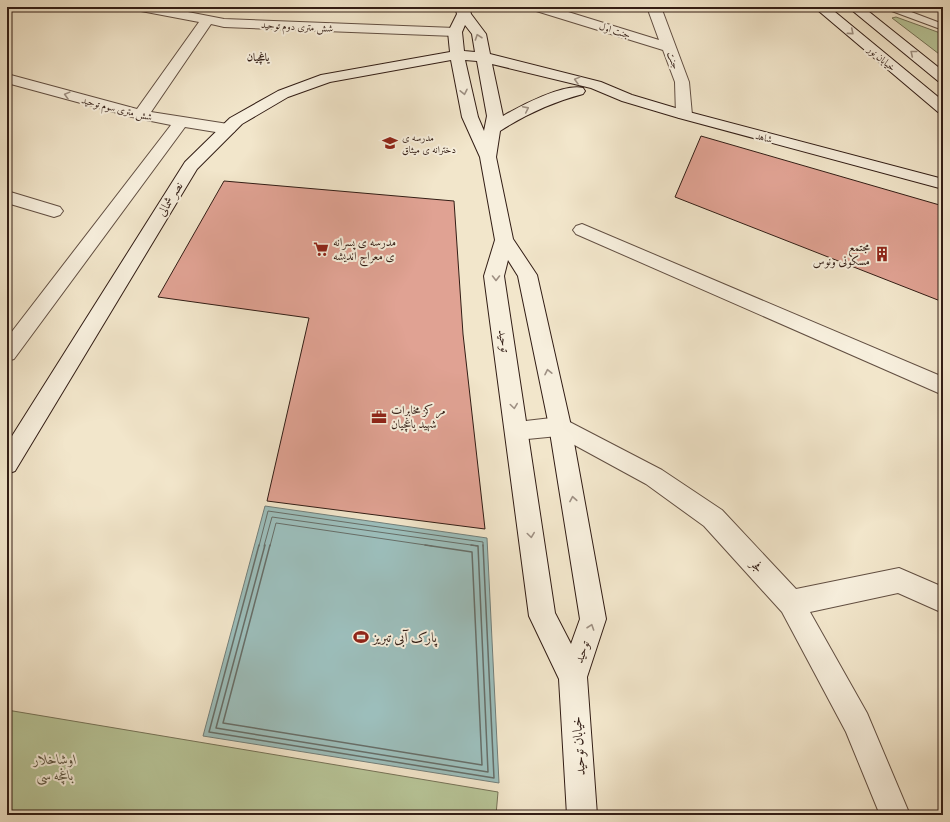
<svg xmlns="http://www.w3.org/2000/svg" width="950" height="822" viewBox="0 0 950 822" font-family="'Gentium Book Plus',Amiri,serif">
<style>
.green{fill:#b8c699;stroke:#757257}
.water{fill:#9cbebb;stroke:#727e79}
.lines{fill:none;stroke-linecap:round;stroke-linejoin:round}
.shore-far1{stroke:#676e68;stroke-width:1}
.shore{stroke:#676e68;stroke-width:1.5}
.building{fill:#e0a293;stroke:#321d15}
.lane-casing{stroke:#624f42;stroke-width:2}
.street-casing{stroke:#624f42;stroke-width:2}
.secondary-casing{stroke:#321d15;stroke-width:2}
.lane{fill:#f7efdd;fill-rule:evenodd}
.street{fill:#f7efdd;fill-rule:evenodd}
.secondary{fill:#f7efdd;fill-rule:evenodd}
.oneway{stroke:#9e9083}
.labels{text-anchor:middle;stroke-width:4;stroke-linejoin:round;paint-order:stroke}
.far-street-label{font-size:10px;fill:#321d15;stroke:#f7efdd}
.far-poi-label{font-size:10px;fill:#321d15;stroke:#f7efdd;text-anchor:start}
.far-neighbourhood-label{font-size:11px;font-weight:bold;fill:#321d15;stroke:#f7efdd}
.street-label{font-size:12px;fill:#321d15;stroke:#f7efdd}
.poi-label{font-size:12px;fill:#321d15;stroke:#f7efdd;text-anchor:start}
.near-poi-label{font-size:14px;fill:#321d15;stroke:#f7efdd;text-anchor:start}
.near-street-label{font-size:14px;fill:#321d15;stroke:#f7efdd}
.near-park-label{font-size:14px;font-style:italic;fill:#5a503d;stroke:#f7efdd}
</style>
<rect width="100%" height="100%" fill="#f2e6cb"/>
<filter id="stains"><feTurbulence type="fractalNoise" baseFrequency=".005" numOctaves="4"/><feColorMatrix values="0 0 0 0 .2 0 0 0 0 .09 0 0 0 0 .02 0 0 0 .5 -.17"/></filter>
<radialGradient id="worn" r=".72"><stop offset=".6" stop-color="#630" stop-opacity="0"/><stop offset="1" stop-color="#630" stop-opacity=".3"/></radialGradient>
<g class="green">
<path d="M896 17 943 34V57L892 18Z"/>
<path d="M7 710 498 792 496 815H7Z"/>
</g>
<path class="water" d="M265 506 487 538 499 783 203 736Z"/>
<g class="lines">
<g class="shore-far1">
<path d="M259 546 268 511 483 542V546"/>
<path d="M264 546 272 517 478 546"/>
<path d="M270 546 276 523 432 546"/>
</g>
<g class="shore">
<path d="M259 545 209 732 494 778 483 545"/>
<path d="M265 545 216 728 488 772 478 546 471 545"/>
<path d="M270 545 223 723 482 765 472 552 425 545"/>
</g>
</g>
<g class="building">
<path d="M701 136 943 206V302L675 197Z"/>
<path d="M224 181 454 201 463 334 485 529 267 501 309 318 158 297Z"/>
</g>
<g class="lines">
<g class="lane-casing">
<path id="lane" d="M888 7H898L943 24V30L889 10Z"/>
</g>
<g class="street-casing">
<g id="street">
<path d="M134 7H162L224 19 455 28 460 29 462 32 460 35 455 36 224 27 211 24 151 112 228 124 234 126 236 129 234 132 228 134 185 127 14 359 7 361V338L171 125 136 118 7 83V74L137 109 199 22 141 11 136 10Z"/>
<path d="M531 7H552L659 40 647 7H661L689 82 692 115 689 118H679L676 115 675 82 663 50 533 10Z"/>
<path d="M7 191 60 207 63 211 60 215 54 217 7 203Z"/>
<path d="M582 224 943 377V395L576 234 573 230 576 226Z"/>
<path d="M560 417 662 470 722 510 796 589 899 568 943 587V613L898 593 810 612 867 713 910 815H880L846 732 782 612 704 526 646 484 558 436 517 440 509 438 506 431 509 424 517 422Z"/>
</g>
</g>
<g class="secondary-casing">
<g id="secondary">
<path d="M455 7H469L471 14 486 34 490 54 601 82 632 95 689 112 943 179V189L679 118 622 101 591 88 492 64 503 116C520 106 564 83 583 88L585 91 583 94C553 102 526 114 500 131L496 157 513 239 537 275 571 426 606 619 587 677 597 815H567L559 679 529 616 484 276 495 240 480 157 462 117 451 60 330 82 288 97 242 124 197 169 15 471 7 474V444L185 162 230 118 278 91 321 75 450 52 448 32 457 14ZM465 25 472 34 475 52 464 51 462 32ZM465 60 477 61 487 116 484 131 478 117ZM508 260 518 276 549 426 580 619 571 644 555 613 504 276Z"/>
<path d="M814 7H829L943 101V114L938 112Z"/>
<path d="M848 7H863L943 71V82L938 81Z"/>
</g>
</g>
<use href="#lane" class="lane"/>
<use href="#street" class="street"/>
<use href="#secondary" class="secondary"/>
</g>
<defs><path id="oneway-chevron" d="M-2-3.5L2.5 0L-2 3.5" fill="none" stroke-width="1.6" stroke-linecap="round" stroke-linejoin="round"/></defs>
<g class="oneway">
<use href="#oneway-chevron" transform="translate(851 32) rotate(40)"/>
<use href="#oneway-chevron" transform="translate(478 37) rotate(-109)"/>
<use href="#oneway-chevron" transform="translate(913 53) rotate(-141)"/>
<use href="#oneway-chevron" transform="translate(577 80) rotate(-165)"/>
<use href="#oneway-chevron" transform="translate(464 92) rotate(78)"/>
<use href="#oneway-chevron" transform="translate(67 95) rotate(-165)"/>
<use href="#oneway-chevron" transform="translate(526 109) rotate(-26)"/>
<use href="#oneway-chevron" transform="translate(496 278) rotate(90)"/>
<use href="#oneway-chevron" transform="translate(548 372) rotate(-102)"/>
<use href="#oneway-chevron" transform="translate(514 406) rotate(82)"/>
<use href="#oneway-chevron" transform="translate(573 499) rotate(-100)"/>
<use href="#oneway-chevron" transform="translate(531 535) rotate(82)"/>
<use href="#oneway-chevron" transform="translate(591 627) rotate(-71)"/>
</g>
<defs>
<g id="school-bare" transform="scale(1.2)"><path d="M0-5L7-2L0 1L-7-2ZM-4 1L0 2.5L4 1V4Q0 6-4 4Z" fill="#8f2418" stroke="#f7efdd" stroke-width="2.5" paint-order="stroke"/></g>
<g id="supermarket-bare" transform="scale(1.2)"><path d="M-6-5.5h2.5l.6 2H6L4.5 2H-2.5L-4.4-4H-6ZM-1.5 3.2a1.3 1.3 0 1 0 .1 0ZM3 3.2a1.3 1.3 0 1 0 .1 0Z" fill="#8f2418" stroke="#f7efdd" stroke-width="2.5" paint-order="stroke"/></g>
<g id="building-bare" transform="scale(1.2)"><path d="M-4-6H4V6H1V3H-1V6H-4ZM-2.5-4.3h1.7v1.8h-1.7ZM.8-4.3h1.7v1.8H.8ZM-2.5-1h1.7V.8h-1.7ZM.8-1h1.7V.8H.8Z" fill="#8f2418" stroke="#f7efdd" stroke-width="2.5" paint-order="stroke"/></g>
<g id="office-bare" transform="scale(1.2)"><path d="M-6-3h4V-5.5h4V-3h4V5H-6ZM-1-4.5V-3h2v-1.5ZM-6 0V1H6V0Z" fill="#8f2418" stroke="#f7efdd" stroke-width="2.5" paint-order="stroke"/></g>
<g id="stadium-bare" transform="scale(1.2)"><path d="M0-5a6.5 5 0 1 0 0 10a6.5 5 0 1 0 0-10ZM-3.5-1.8h7v3.6h-7Z" fill="#8f2418" stroke="#f7efdd" stroke-width="2.5" paint-order="stroke"/></g>
</defs>
<g fill-rule="evenodd">
<use href="#school-bare" x="390" y="143"/>
<use href="#supermarket-bare" x="321" y="249"/>
<use href="#building-bare" x="882" y="254"/>
<use href="#office-bare" x="379" y="417"/>
<use href="#stadium-bare" x="361" y="637"/>
</g>
<g class="labels">
<g class="far-street-label">
<text transform="translate(297 26) rotate(3)" y="4">شش متری دوم توحید</text>
<text transform="translate(615 30) rotate(17)" y="4">جنت اول</text>
<text transform="translate(882 58) rotate(40)" y="4">خیابان نور</text>
<text transform="translate(674 60) rotate(69)" y="4">جنت</text>
<text transform="translate(117 108) rotate(14)" y="4">شش متری سوم توحید</text>
<text transform="translate(764 137) rotate(15)" y="4">شاهد</text>
</g>
<g class="far-poi-label">
<text x="402" y="141">مدرسه ی<tspan x="402" dy="12">دخترانه ی میثاق</tspan></text>
</g>
<g class="far-neighbourhood-label">
<text x="258" y="61">یاغچیان</text>
</g>
<g class="street-label">
<text transform="translate(170 199) rotate(-58)" y="4">نصر شمالی</text>
<text transform="translate(504 341) rotate(82)" y="4">توحید</text>
<text transform="translate(757 566) rotate(48)" y="4">فجر</text>
<text transform="translate(582 652) rotate(-71)" y="4">توحید</text>
</g>
<g class="poi-label">
<text x="333" y="246">مدرسه ی پسرانه<tspan x="333" dy="14">ی معراج اندیشه</tspan></text>
<text x="870" y="251" text-anchor="end">مجتمع<tspan x="870" dy="14">مسکونی ونوس</tspan></text>
<text x="391" y="414">مر کز مخابرات<tspan x="391" dy="14">شهید یاغچیان</tspan></text>
</g>
<g class="near-poi-label">
<text x="373" y="642">پارک آبی تبریز</text>
</g>
<g class="near-street-label">
<text transform="translate(578 746) rotate(-94)" y="5">خیابان توحید</text>
</g>
<g class="near-park-label">
<text x="55" y="764">اوشاخلار<tspan x="55" dy="16">باغچه سی</tspan></text>
</g>
</g>
<rect width="950" height="822" fill="none" stroke="#f2e6cb" stroke-width="24"/>
<rect x="8" y="8" width="934" height="806" fill="none" stroke="#321d15" stroke-width="2"/>
<rect x="12" y="12" width="926" height="798" fill="none" stroke="#321d15"/>
<rect width="100%" height="100%" filter="url(#stains)"/>
<rect width="100%" height="100%" fill="url(#worn)"/>
</svg>
